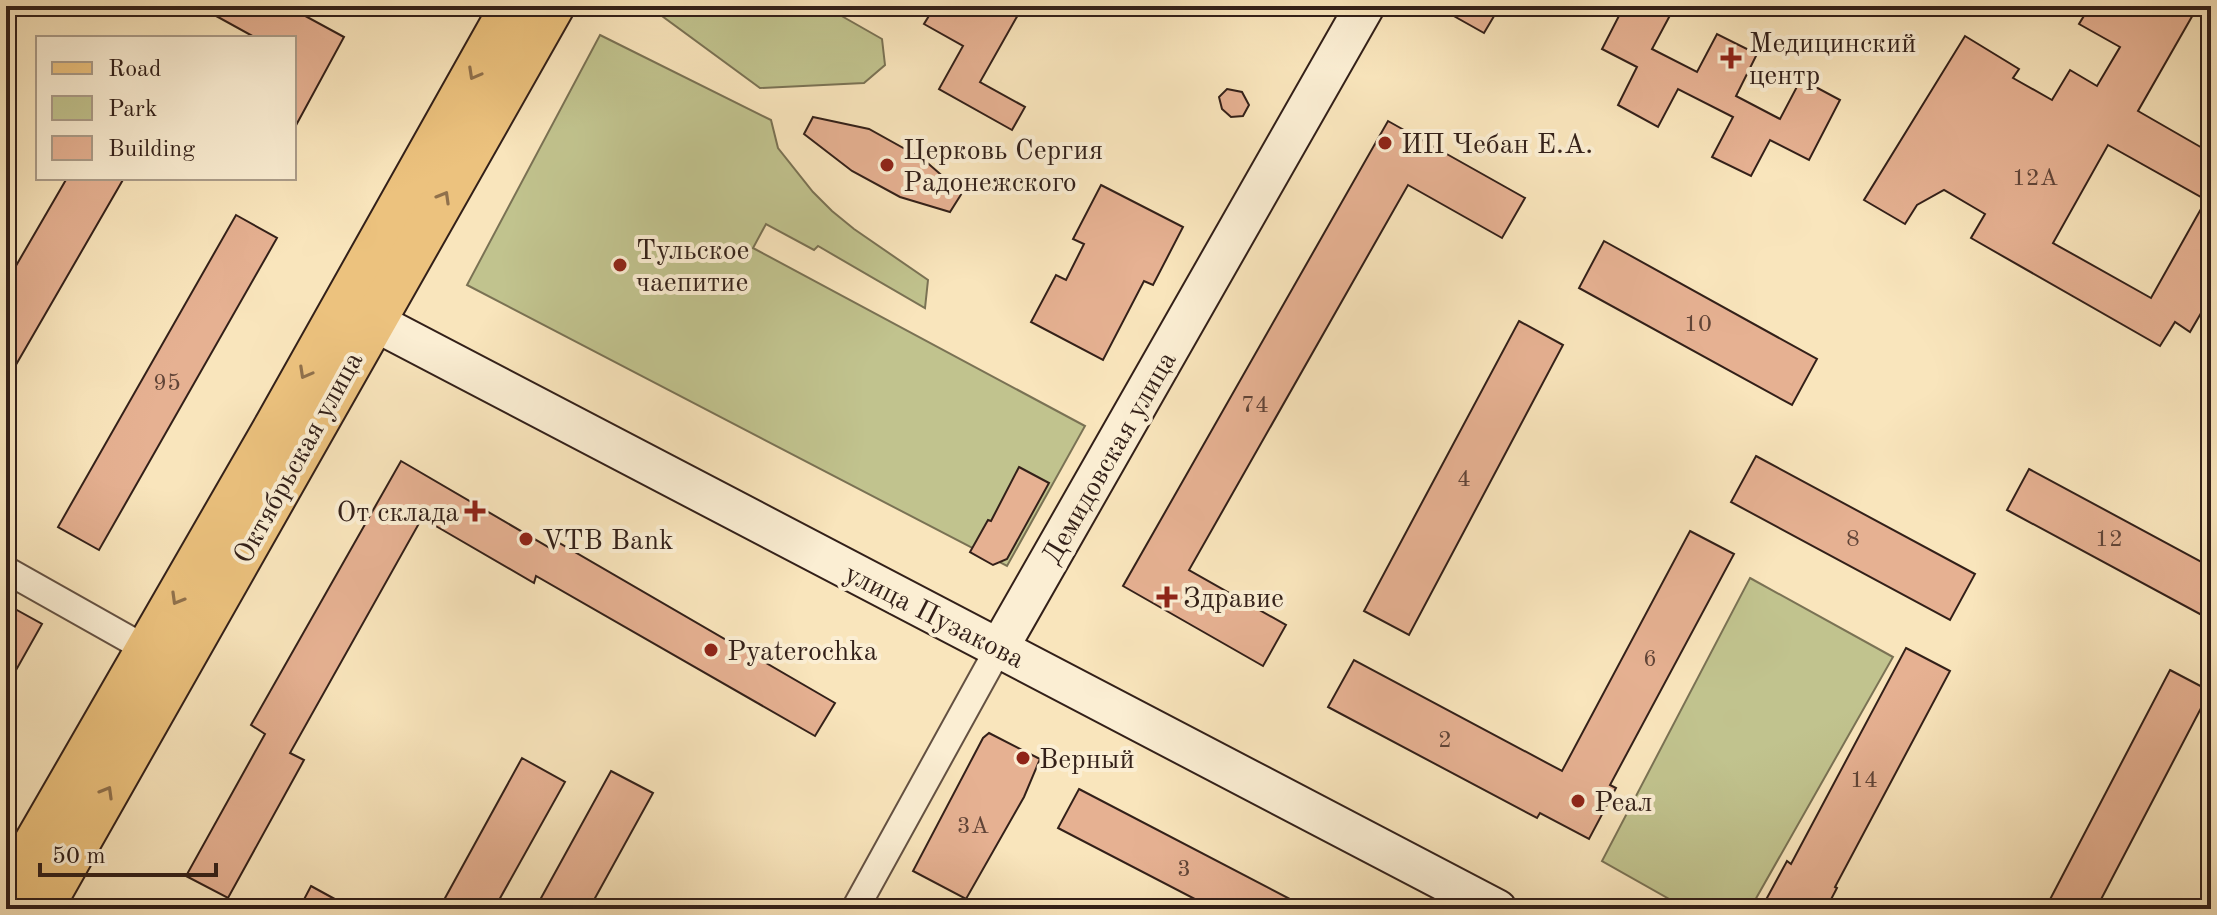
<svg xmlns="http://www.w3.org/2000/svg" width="2217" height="915" viewBox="0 0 2217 915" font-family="'Old Standard TT',serif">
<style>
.green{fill:#c1c38e;stroke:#7a7254;stroke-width:2}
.building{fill:#e6b192;stroke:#332019;stroke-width:2;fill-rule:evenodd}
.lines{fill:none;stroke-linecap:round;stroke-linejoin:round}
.street-casing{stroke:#645142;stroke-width:30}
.secondary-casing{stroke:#332019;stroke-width:42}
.primary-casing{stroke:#332019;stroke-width:46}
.street{stroke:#fbeed3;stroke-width:26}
.secondary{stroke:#fbeed3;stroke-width:38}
.primary{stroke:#ecc27e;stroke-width:42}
.oneway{stroke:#90714c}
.poi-dot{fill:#8f2418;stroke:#fbeed3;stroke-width:3}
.labels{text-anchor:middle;stroke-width:8;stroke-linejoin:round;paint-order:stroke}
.number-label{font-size:24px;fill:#604437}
.poi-label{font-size:28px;fill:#332019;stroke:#fbeed3;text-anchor:start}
.street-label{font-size:28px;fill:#332019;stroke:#fbeed3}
</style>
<rect width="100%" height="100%" fill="#f9e5bc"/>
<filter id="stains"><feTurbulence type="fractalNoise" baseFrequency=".0025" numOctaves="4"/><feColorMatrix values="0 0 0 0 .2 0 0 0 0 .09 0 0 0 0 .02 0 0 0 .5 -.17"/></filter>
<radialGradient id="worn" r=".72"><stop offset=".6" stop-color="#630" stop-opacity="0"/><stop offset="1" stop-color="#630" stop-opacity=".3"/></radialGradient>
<g class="green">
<path d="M656 6H824L882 39 885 65 864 83 760 88 662 16Z"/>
<path d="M600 35 771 120 778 148 813 192 832 211 854 229 928 280 925 308 818 246 814 250 766 224 753 248 1085 426 1007 566 467 285Z"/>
<path d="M1750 578 1893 657 1750 909H1687L1602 861Z"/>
</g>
<g class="building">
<path d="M198 6H287L344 37 294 129V38H256Z"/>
<path d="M935 6H1023L980 82 1025 107 1012 130 939 89 963 46 924 24Z"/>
<path d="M1436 6H1500L1484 33Z"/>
<path d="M1624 6H1675L1652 49 1697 72 1717 34 1757 54 1736 96 1780 119 1801 79 1840 100 1809 160 1770 140 1751 176 1712 157 1733 117 1678 89 1658 127 1618 105 1637 67 1602 49Z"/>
<path d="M2090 6H2198L2138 111 2211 153V296L2190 332 2175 322 2160 346 1971 238 1985 214 1944 190 1917 205 1905 224 1864 200 1965 36 2019 69 2013 78 2052 100 2070 70 2097 86 2120 47 2079 24ZM2108 145 2206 200 2151 298 2053 243Z"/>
<path d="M1227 89 1242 92 1249 105 1243 116 1231 117 1222 109 1219 97Z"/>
<path d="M813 117 869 129 923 159 962 193 950 212 900 197 852 171 804 134Z"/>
<path d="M1388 121 1525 198 1502 238 1408 185 1189 570 1286 625 1263 666 1123 586Z"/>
<path d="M67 178H124L6 382V283Z"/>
<path d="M1101 185 1183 227 1153 285 1144 281 1103 360 1031 322 1056 275 1066 280 1084 244 1073 239Z"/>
<path d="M236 215 277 238 99 550 58 527Z"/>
<path d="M1604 241 1817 359 1792 405 1579 288Z"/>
<path d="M1519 321 1563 345 1409 635 1364 611Z"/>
<path d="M1756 456 1975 574 1950 620 1731 502Z"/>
<path d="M401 461 550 548 554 540 835 703 815 736 536 576 534 583 422 518 290 753 304 760 228 898 186 876 265 734 251 725Z"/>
<path d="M1019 467 1049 483 1007 559 993 565 970 552 988 520 991 521Z"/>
<path d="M2029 469 2211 567V620L2007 510Z"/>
<path d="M1690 531 1734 554 1610 785 1616 788 1589 839 1540 813 1537 818 1328 707 1354 660 1562 771Z"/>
<path d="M6 604 42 624 6 688Z"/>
<path d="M1906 648 1950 671 1835 887 1837 888 1826 909H1761L1787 861 1791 864Z"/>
<path d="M2170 670 2210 691 2096 909H2045Z"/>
<path d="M989 733 1040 759 1024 797 966 899 913 871 983 738Z"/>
<path d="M522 758 565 782 494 909H439Z"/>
<path d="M611 771 653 793 589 909H535Z"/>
<path d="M1079 789 1309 909H1214L1058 828Z"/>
<path d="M311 886 353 909H299Z"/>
</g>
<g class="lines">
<g class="street-casing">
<g id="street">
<path d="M6 570 148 650"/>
<path d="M855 909 999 648"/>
</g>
</g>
<g class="secondary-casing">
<g id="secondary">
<path d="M373 321 1497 909"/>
<path d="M999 648 1365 6"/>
</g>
</g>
<g class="primary-casing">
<g id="primary">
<path d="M6 894 277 424 512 6"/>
<path d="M41 909 553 6"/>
</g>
</g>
<use href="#street" class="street"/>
<use href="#secondary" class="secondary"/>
<use href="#primary" class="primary"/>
</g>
<defs><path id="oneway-chevron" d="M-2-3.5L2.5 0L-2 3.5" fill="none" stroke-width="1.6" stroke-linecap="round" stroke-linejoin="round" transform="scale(2)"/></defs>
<g class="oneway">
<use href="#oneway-chevron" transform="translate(474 74) rotate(119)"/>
<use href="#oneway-chevron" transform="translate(444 197) rotate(-60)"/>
<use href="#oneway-chevron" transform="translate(305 373) rotate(119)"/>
<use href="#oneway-chevron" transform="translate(177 599) rotate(120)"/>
<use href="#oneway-chevron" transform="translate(107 792) rotate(-60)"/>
</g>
<g class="poi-dot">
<path d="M1727 46h8v8h8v8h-8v8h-8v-8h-8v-8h8z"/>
<circle cx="1385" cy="143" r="8"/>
<circle cx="887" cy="165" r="8"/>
<circle cx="620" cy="265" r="8"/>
<path d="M471 499h8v8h8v8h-8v8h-8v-8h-8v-8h8z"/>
<circle cx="526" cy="539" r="8"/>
<path d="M1163 585h8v8h8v8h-8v8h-8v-8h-8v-8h8z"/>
<circle cx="711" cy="650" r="8"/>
<circle cx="1023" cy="758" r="8"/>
<circle cx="1578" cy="801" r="8"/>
</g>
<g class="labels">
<g class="number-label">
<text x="2035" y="185">12А</text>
<text x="1698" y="331">10</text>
<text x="167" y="390">95</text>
<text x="1255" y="412">74</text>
<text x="1464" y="486">4</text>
<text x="1853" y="546">8</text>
<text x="2109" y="546">12</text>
<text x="1650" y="666">6</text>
<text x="1445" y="747">2</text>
<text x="1864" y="787">14</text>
<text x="973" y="833">3А</text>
<text x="1184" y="876">3</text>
</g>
<g class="poi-label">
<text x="1749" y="52">Медицинский<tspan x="1749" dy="32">центр</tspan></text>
<text x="1401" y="153">ИП Чебан Е.А.</text>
<text x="903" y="159">Церковь Сергия<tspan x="903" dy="32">Радонежского</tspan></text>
<text x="636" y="259">Тульское<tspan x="636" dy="32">чаепитие</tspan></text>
<text x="459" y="521" text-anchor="end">От склада</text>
<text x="542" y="549">VTB Bank</text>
<text x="1183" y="607">Здравие</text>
<text x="727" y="660">Pyaterochka</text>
<text x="1039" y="768">Верный</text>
<text x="1594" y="811">Реал</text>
</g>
<g class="street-label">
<text transform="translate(297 457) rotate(-61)" y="10">Октябрьская улица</text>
<text transform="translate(1108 457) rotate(-60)" y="10">Демидовская улица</text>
<text transform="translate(935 615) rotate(27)" y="10">улица Пузакова</text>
</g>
</g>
<rect width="2217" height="915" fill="none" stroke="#f9e5bc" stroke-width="32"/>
<rect x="8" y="8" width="2201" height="899" fill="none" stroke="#332019" stroke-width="4"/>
<rect x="16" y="16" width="2185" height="883" fill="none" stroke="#332019" stroke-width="2"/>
<rect x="36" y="36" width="260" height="144" fill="#fbeed3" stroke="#ab9c89" stroke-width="2"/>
<rect x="52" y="62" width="40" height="12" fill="#ecc27e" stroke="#ab9c89" stroke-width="2"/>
<text x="108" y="76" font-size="24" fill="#332019">Road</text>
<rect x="52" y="96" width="40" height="24" fill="#c1c38e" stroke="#ab9c89" stroke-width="2"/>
<text x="108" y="116" font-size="24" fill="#332019">Park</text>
<rect x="52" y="136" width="40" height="24" fill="#e6b192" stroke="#ab9c89" stroke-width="2"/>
<text x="108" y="156" font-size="24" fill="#332019">Building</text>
<path d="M40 863v12h176v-12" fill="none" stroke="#332019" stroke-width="4"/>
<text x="52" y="863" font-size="24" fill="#332019" stroke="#fbeed3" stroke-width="6" paint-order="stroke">50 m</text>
<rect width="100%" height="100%" filter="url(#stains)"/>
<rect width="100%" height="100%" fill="url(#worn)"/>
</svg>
